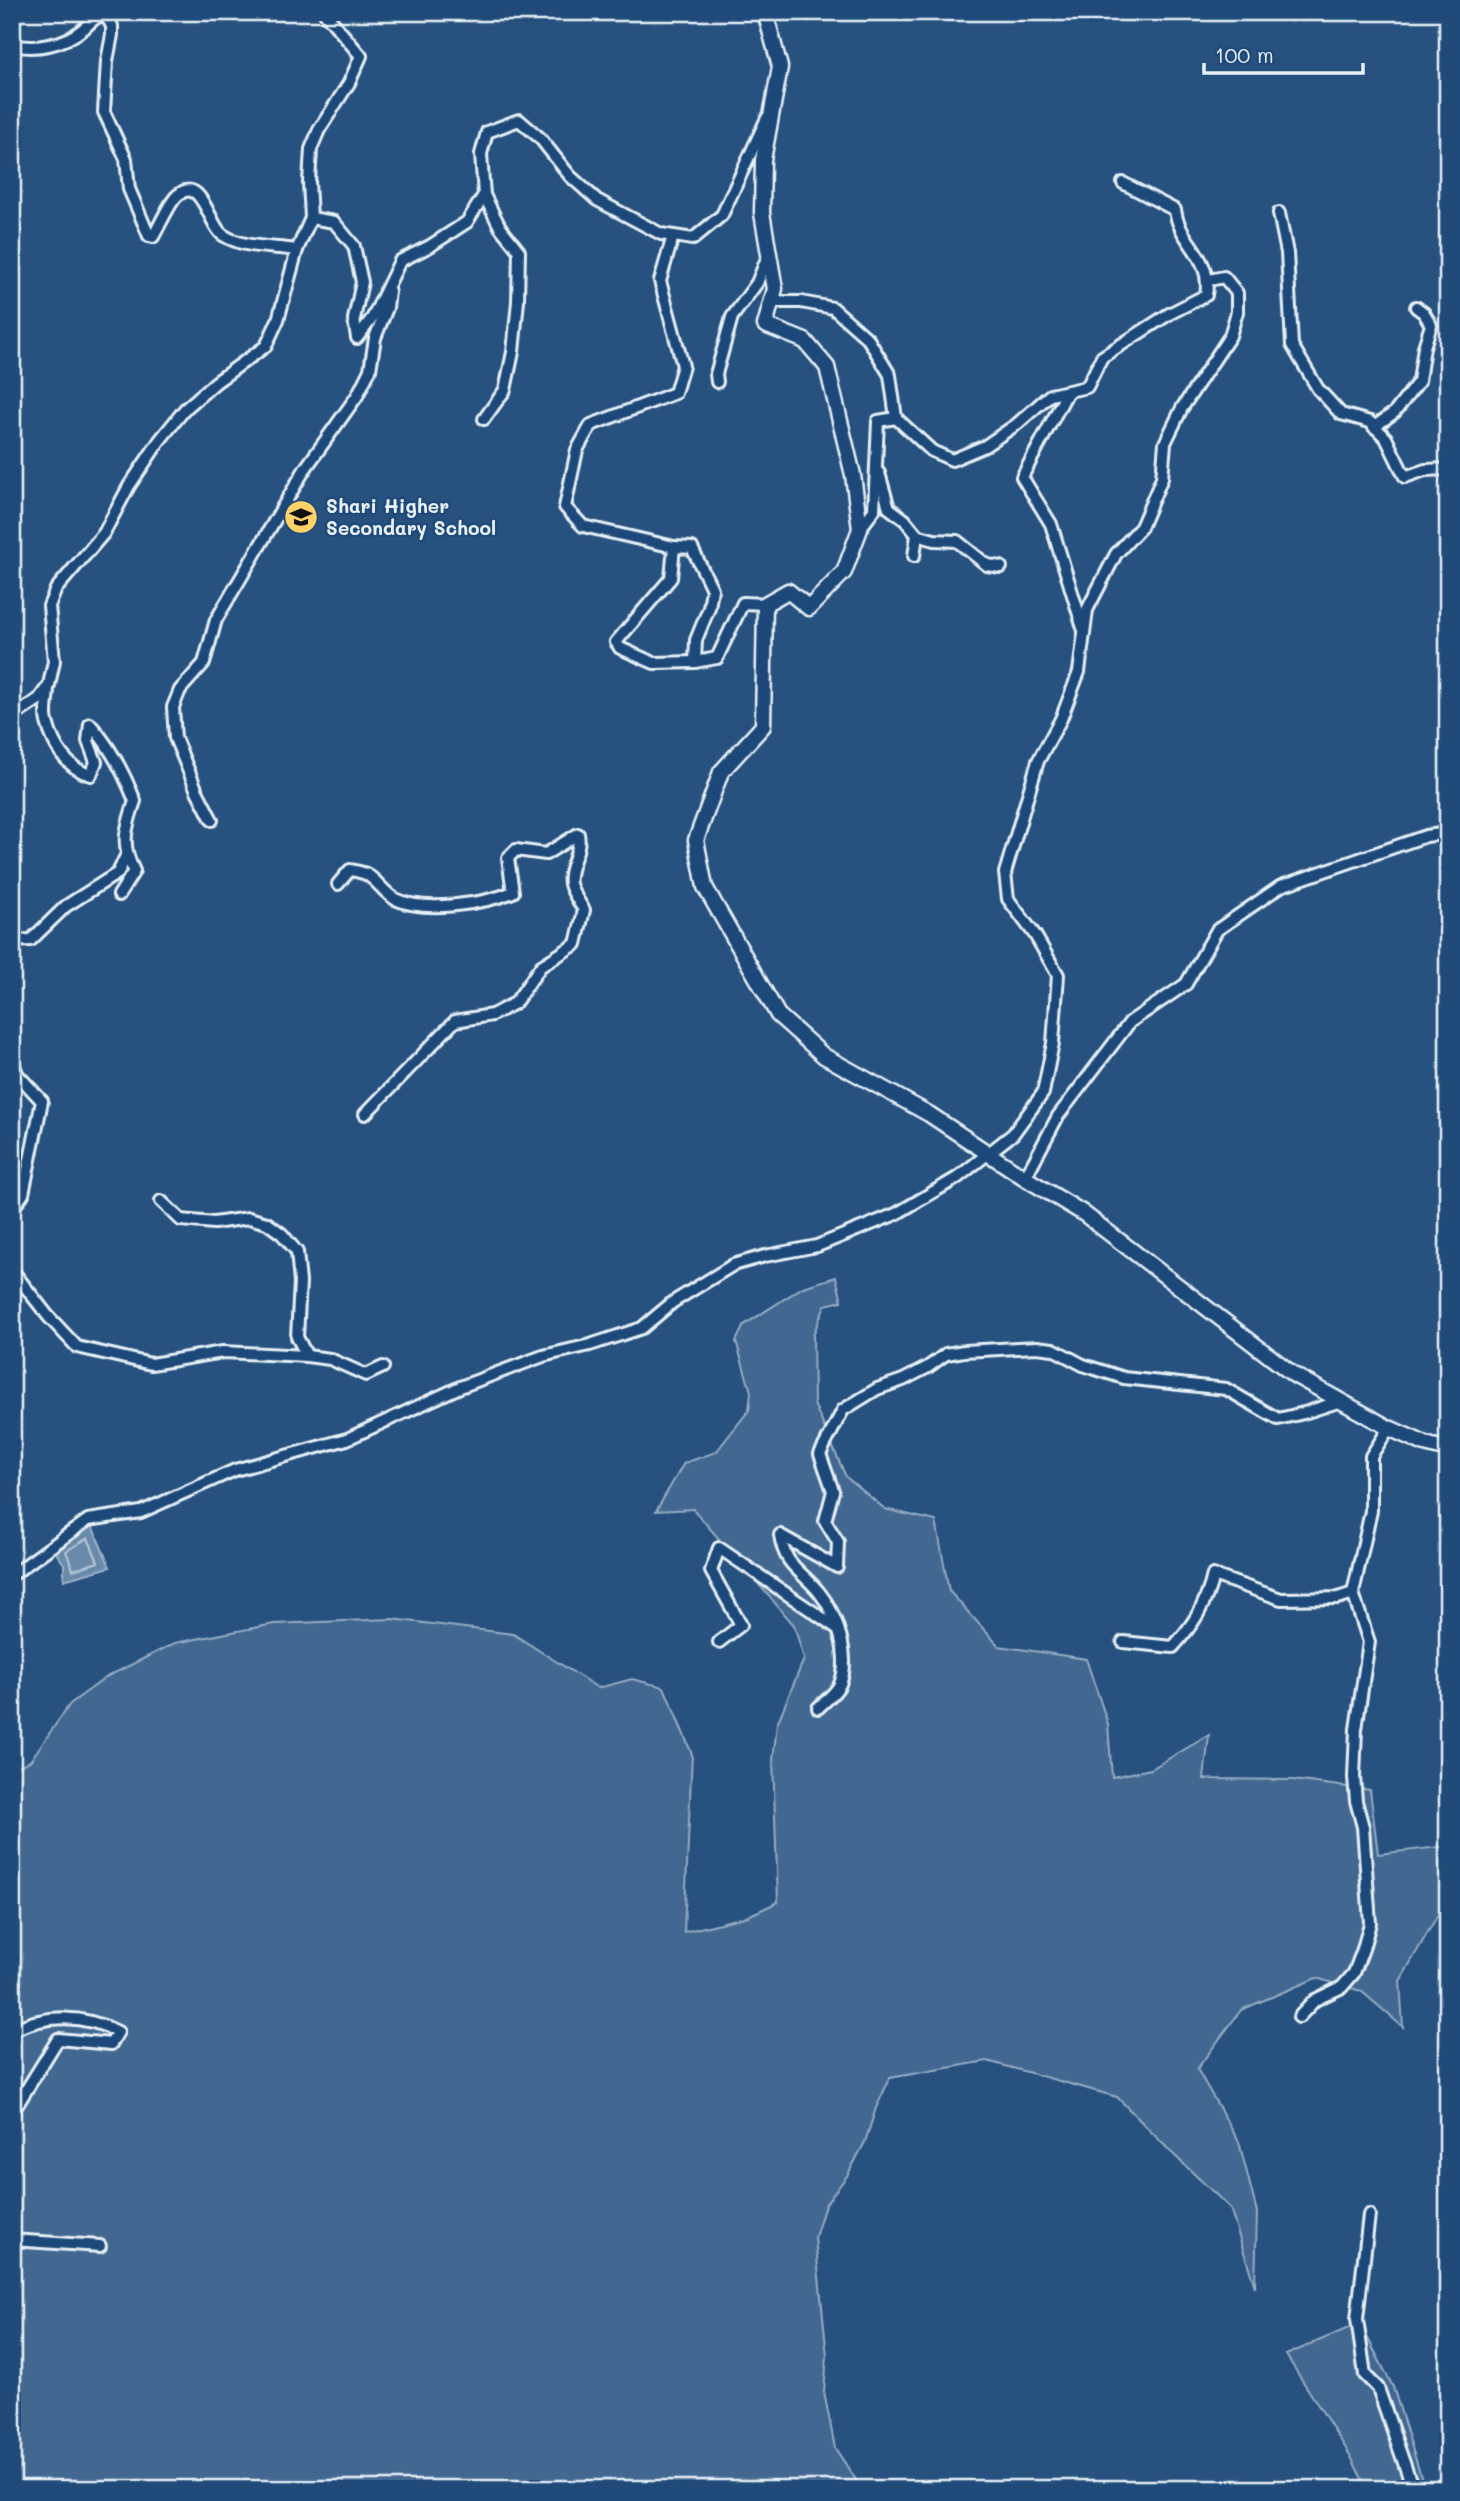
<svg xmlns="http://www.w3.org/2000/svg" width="1460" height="2501" viewBox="0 0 1460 2501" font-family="Mali,sans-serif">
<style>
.green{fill:#436891;stroke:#96acc4;stroke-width:2}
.water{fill:#6b8aaa;stroke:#9db3c9;stroke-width:2}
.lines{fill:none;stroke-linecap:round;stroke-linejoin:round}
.shore{stroke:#b6c8d9;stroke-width:2}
.minor-casing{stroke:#e8f1f8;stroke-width:16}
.tertiary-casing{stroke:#e8f1f8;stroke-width:19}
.minor{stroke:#1f4a7a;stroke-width:10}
.tertiary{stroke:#1f4a7a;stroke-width:14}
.labels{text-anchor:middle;stroke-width:5;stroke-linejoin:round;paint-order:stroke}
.poi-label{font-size:19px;font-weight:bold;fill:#e8f1f8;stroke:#1f4a7a;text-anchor:start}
</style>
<rect width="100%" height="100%" fill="#27517f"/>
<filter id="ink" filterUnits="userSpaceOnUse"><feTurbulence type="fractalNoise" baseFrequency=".0143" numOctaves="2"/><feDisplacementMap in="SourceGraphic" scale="14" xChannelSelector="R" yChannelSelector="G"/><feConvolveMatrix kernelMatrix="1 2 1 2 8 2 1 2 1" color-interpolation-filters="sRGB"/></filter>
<g filter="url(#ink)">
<g class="green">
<path d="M836 1277 842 1301 825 1305 813 1335 814 1404 846 1477 885 1509 936 1521 949 1591 999 1646 1086 1659 1108 1724 1112 1777 1151 1769 1209 1735 1204 1779 1293 1780 1370 1790 1378 1854 1448 1846V1897L1400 1981 1403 2027 1361 1991 1316 1978 1241 2010 1197 2069 1239 2142 1257 2212 1255 2287 1230 2208 1172 2153 1117 2097 987 2061 890 2078 876 2108 865 2142 847 2176 825 2205 815 2237 827 2356 824 2392 835 2448 862 2489H12V1769L30 1761 70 1704 108 1676 175 1643 274 1624 392 1619 513 1634 598 1688 632 1679 664 1687 692 1754 684 1932 748 1916 778 1902 773 1760 777 1724 804 1659 794 1625 693 1509 656 1511 684 1463 716 1452 749 1410 751 1392 736 1341 744 1325 803 1287Z"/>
<path d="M1360 2323 1393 2387 1425 2489H1367L1350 2455 1286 2355Z"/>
</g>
<path class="water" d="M92 1526 110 1567 64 1580V1564L56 1553 62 1544Z"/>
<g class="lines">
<path class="shore" d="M88 1538 98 1562 73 1570 66 1551Z"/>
<g class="minor-casing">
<g id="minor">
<path d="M324 12 361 56 349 83 319 130 311 149 309 182 311 218 334 222 354 246 362 282 354 319 357 338 373 317 400 261 430 246 467 222 484 195 481 154 487 132 519 120 540 138 570 176 597 200 661 234 693 239 722 215 767 118"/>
<path d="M12 45C36 50 64 45 83 29 91 23 95 15 105 14L112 26V35L107 61 104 112 126 159 129 189 149 236 153 237C159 227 170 201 178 195 202 175 209 226 223 235 245 249 273 246 297 250L311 218"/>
<path d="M484 195 500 227 519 251 518 301 513 352 505 390 484 419"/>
<path d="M1279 213 1287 253 1292 345 1318 389 1341 414 1370 422 1386 438 1405 477 1425 470 1448 469"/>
<path d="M673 236 660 281 683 366 675 393 591 425 577 450 565 507 583 526 674 547 671 578 616 642 620 648 654 663 695 662 717 658 743 603 765 604"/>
<path d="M772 302H801L833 308 868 339 890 375 896 418"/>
<path d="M717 382 716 374 732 317 757 283 768 256"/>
<path d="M1067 393 1022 477 1051 524 1083 628"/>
<path d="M1374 427 1395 412 1419 381 1424 347 1431 325 1424 313 1416 307"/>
<path d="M879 473 889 508 905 520 917 535 914 556"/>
<path d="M860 529 874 510 878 421 896 418 932 451 952 460 985 446 1017 424 1050 395 1087 387 1102 357 1169 314 1206 295C1213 256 1179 243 1175 210L1123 183"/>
<path d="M917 535 934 540 957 541 987 565 1001 567"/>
<path d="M674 547 692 548 712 589 709 608 696 640 695 662"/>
<path d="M48 688C48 698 44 712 47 722 53 745 67 769 91 775L96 762 88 741 90 724C111 747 124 773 135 801 126 828 120 844 134 871L119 895"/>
<path d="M12 717 39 699 49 685 54 661 49 606 56 589 104 533 129 486 160 440 185 409 216 382 266 346 278 320 297 250"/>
<path d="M212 820 197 791 175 738 173 707 180 690 204 663 216 620 305 469 357 396 370 370 375 338 387 308 389 291"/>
<path d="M338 884 350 870C355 871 361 872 366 874 377 880 384 893 395 899 424 913 484 904 513 892L508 858 516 850 546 854 578 834C582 852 567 866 570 884 572 892 579 902 584 910L576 944 541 966 515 1003 492 1015 455 1021 365 1114"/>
<path d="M12 941 31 940 66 906 118 873 126 856"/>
<path d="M12 1062 18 1075 42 1101 23 1194 12 1210"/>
<path d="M1025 1178 1058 1116 1130 1022 1186 984 1217 930 1281 886 1426 836 1448 833"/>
<path d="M161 1201 181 1220 214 1223 249 1218 267 1223 282 1234 297 1252 300 1282 297 1337 307 1356"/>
<path d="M12 1270 48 1316 77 1347 151 1364 223 1352 307 1356 330 1359 366 1375 383 1367"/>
<path d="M12 1575 88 1520 141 1512 235 1470 347 1439 460 1387 543 1356 590 1345 642 1328 673 1302 733 1265 765 1256 817 1246 896 1214 957 1178 1013 1134 1043 1093 1053 1043 1058 975 1035 935 1008 899 1005 873 1038 761 1061 719 1079 672 1087 610 1116 554 1141 527 1162 478 1165 443 1182 408 1230 336 1237 312V293L1224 277 1209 280"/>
<path d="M719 1642 741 1625 711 1571 719 1548 837 1628"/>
<path d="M1123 1642 1173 1647C1193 1625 1206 1605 1213 1575L1281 1599 1338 1598 1353 1593"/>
<path d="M818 1708C825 1701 836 1693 840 1684 851 1657 837 1614 819 1592 800 1569 785 1567 780 1535L837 1567 838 1542 825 1521 833 1491 820 1454 843 1410 877 1389 903 1380 928 1367 946 1354 964 1351 1037 1347 1053 1349 1083 1365 1124 1378 1226 1389 1278 1419 1304 1413 1341 1401"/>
<path d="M1299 2017 1315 2000 1342 1987 1354 1973 1363 1949 1370 1923 1363 1827 1356 1801 1354 1777 1356 1729 1369 1642 1353 1593 1371 1511V1456L1389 1428"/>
<path d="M12 2031C46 2013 85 2015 118 2032L111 2044 58 2039 12 2113"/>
<path d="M1369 2215 1357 2319 1365 2375 1378 2388 1413 2489"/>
<path d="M12 2240 100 2246"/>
</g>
</g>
<g class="tertiary-casing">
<path id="tertiary" d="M765 12 780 67 763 160 762 213 775 289 765 325 805 341 827 367 853 475 860 529 844 572 809 608 788 591 765 604 763 726 721 772 696 840 705 887 778 1015 824 1056 929 1114 1025 1178 1083 1213 1294 1375 1389 1428 1425 1444 1448 1450"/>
</g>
<use href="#minor" class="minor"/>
<use href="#tertiary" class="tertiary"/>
</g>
</g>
<defs>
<g id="school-disc" transform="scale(1.75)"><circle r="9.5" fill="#ffd166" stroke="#1f4a7a"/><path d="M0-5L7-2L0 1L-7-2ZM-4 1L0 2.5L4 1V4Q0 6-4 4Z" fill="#111"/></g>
</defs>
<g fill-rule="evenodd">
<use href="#school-disc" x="301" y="517"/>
</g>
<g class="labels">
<g class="poi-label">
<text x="326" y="513">Shari Higher<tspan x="326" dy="22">Secondary School</tspan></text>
</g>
</g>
<rect width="1460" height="2501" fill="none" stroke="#1f4a7a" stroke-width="42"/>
<rect x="21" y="21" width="1418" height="2459" fill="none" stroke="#e8f1f8" stroke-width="2.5" filter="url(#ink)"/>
<path d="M1204 63v10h159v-10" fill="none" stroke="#e8f1f8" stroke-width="3.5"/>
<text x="1215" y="63" font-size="21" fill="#e8f1f8" stroke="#1f4a7a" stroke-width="5" paint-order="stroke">100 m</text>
</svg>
